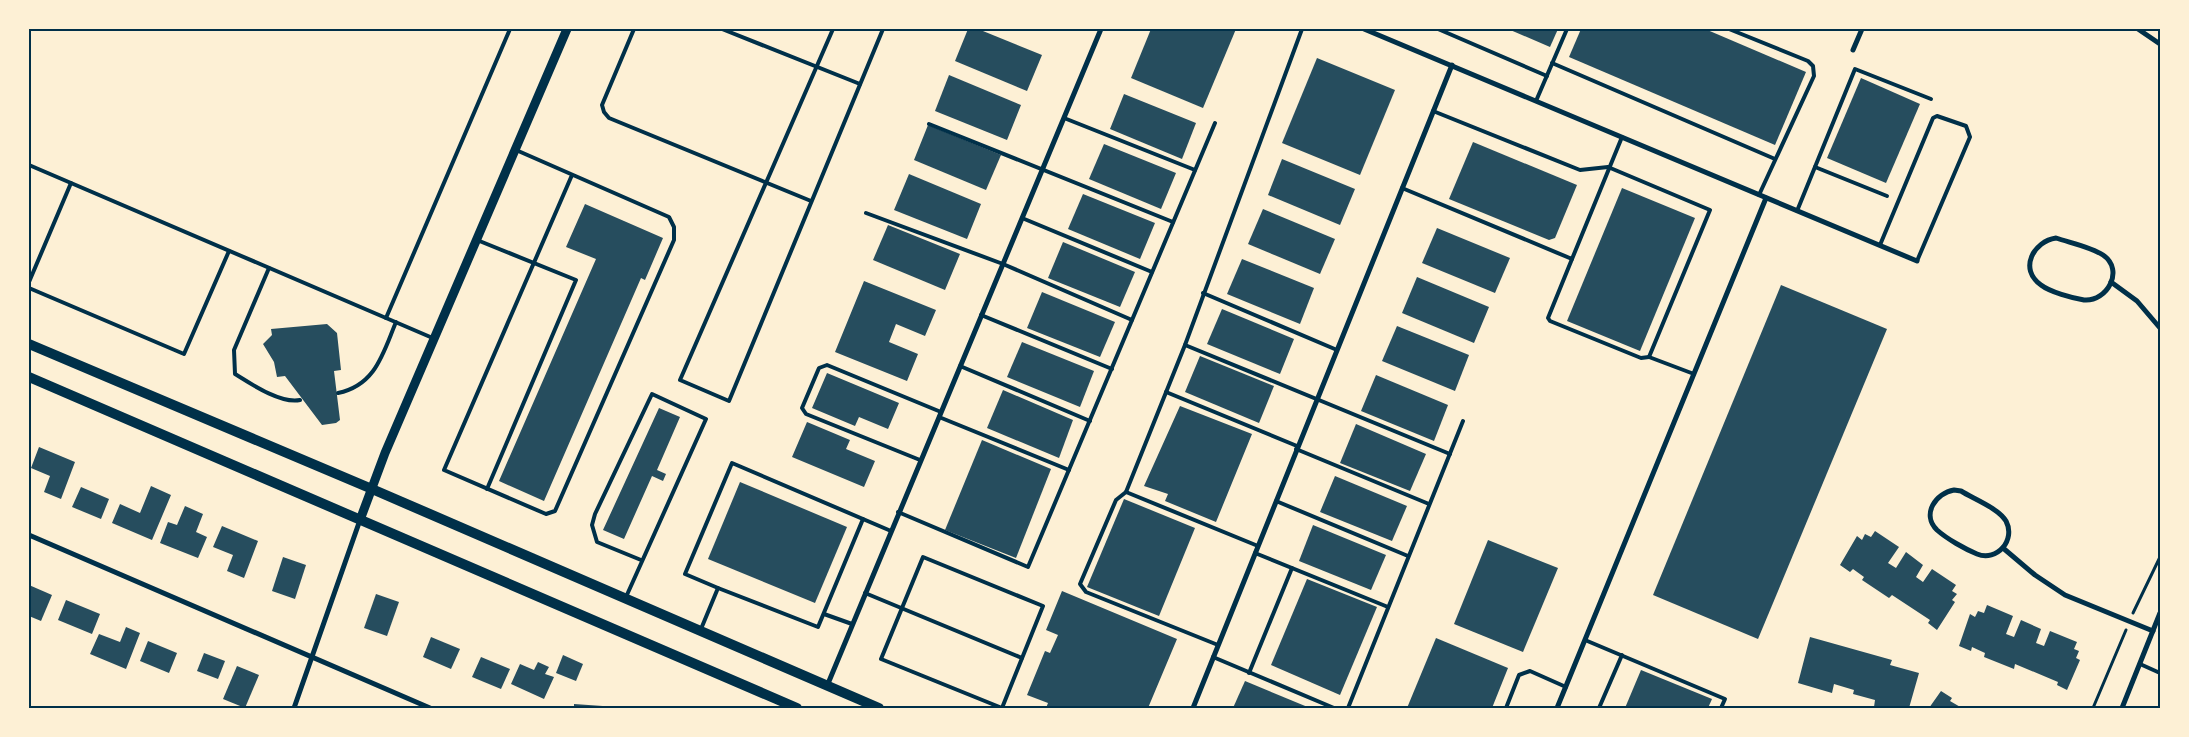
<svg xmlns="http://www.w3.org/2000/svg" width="2189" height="737" viewBox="0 0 2189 737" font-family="'Exo 2',sans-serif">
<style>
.building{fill:#264d5e}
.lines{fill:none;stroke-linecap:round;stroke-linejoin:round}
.path{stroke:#003049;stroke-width:3}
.service{stroke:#003049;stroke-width:4}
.minor{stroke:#003049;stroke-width:5}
.tertiary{stroke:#003049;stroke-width:9}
.secondary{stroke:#003049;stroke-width:10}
.neatline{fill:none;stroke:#003049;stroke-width:2}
</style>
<rect width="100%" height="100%" fill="#fdf0d5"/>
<g class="building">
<path d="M968 29H978L1042 55 1027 91 955 61Z"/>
<path d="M1151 29H1236L1203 108 1131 78Z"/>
<path d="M1508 29H1558L1550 47Z"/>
<path d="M1581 29H1705L1806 72 1775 145 1569 57Z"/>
<path d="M1317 58 1395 90 1360 175 1282 143Z"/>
<path d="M949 75 1021 105 1007 140 935 111Z"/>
<path d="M1861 78 1920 104 1886 183 1827 158Z"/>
<path d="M1124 94 1196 123 1182 159 1110 129Z"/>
<path d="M928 125 1001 155 986 190 914 160Z"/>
<path d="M1473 142 1577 185 1555 238 1549 240 1449 199Z"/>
<path d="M1104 144 1176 173 1161 209 1089 179Z"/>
<path d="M1282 159 1355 189 1340 225 1268 195Z"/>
<path d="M909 174 981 204 967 239 894 210Z"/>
<path d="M1622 188 1695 218 1640 351 1567 321Z"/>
<path d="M1083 194 1155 223 1140 259 1068 229Z"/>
<path d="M585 204 663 238 645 280 641 278 544 501 499 481 596 259 566 247Z"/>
<path d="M1263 209 1335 239 1320 274 1248 244Z"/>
<path d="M888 225 960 254 945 290 873 260Z"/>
<path d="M1437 228 1510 258 1495 293 1422 263Z"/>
<path d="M1063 242 1135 272 1120 307 1048 278Z"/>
<path d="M1242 259 1314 288 1300 324 1227 294Z"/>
<path d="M1417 277 1489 307 1474 343 1402 313Z"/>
<path d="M864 281 936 310 925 336 896 324 889 342 918 354 907 381 835 352Z"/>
<path d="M1781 285 1887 329 1758 639 1653 595Z"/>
<path d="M1042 292 1115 322 1100 357 1027 328Z"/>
<path d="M1222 309 1294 339 1280 374 1207 344Z"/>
<path d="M327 324 337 333 341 370 334 371 340 420 336 423 322 425 285 376 277 377 274 362 263 344 272 335 271 329Z"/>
<path d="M1397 326 1469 355 1455 391 1382 361Z"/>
<path d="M1022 342 1094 371 1080 407 1007 377Z"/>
<path d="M1200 356 1274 386 1259 423 1185 392Z"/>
<path d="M827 373 899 403 888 429 859 417 855 426 812 408Z"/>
<path d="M1376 375 1448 405 1434 441 1361 411Z"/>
<path d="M1003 390 1073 420 1059 458 987 428Z"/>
<path d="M1180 406 1252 434 1216 522 1165 501 1168 494 1144 486Z"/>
<path d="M659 408 680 417 657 470 666 474 663 481 652 476 624 539 603 530Z"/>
<path d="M807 422 850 440 846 449 875 461 864 487 792 457Z"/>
<path d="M1356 424 1426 454 1410 491 1340 463Z"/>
<path d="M982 440 1051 469 1016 558 945 530Z"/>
<path d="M39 447 75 462 61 499 44 492 50 476 31 468Z"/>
<path d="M1335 476 1407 506 1392 541 1320 512Z"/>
<path d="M740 482 847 527 815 603 708 559Z"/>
<path d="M151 486 171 495 152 540 112 523 120 504 140 513Z"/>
<path d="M81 487 109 499 101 519 72 507Z"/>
<path d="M1124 499 1195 528 1159 616 1087 587Z"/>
<path d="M185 506 203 514 196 532 207 537 198 558 160 543 168 522 177 525Z"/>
<path d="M1313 525 1386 555 1371 590 1299 561Z"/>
<path d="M222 526 258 541 244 578 227 571 233 555 213 547Z"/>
<path d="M1875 531 1899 547 1888 563 1896 568 1906 552 1923 565 1916 577 1923 582 1932 569 1956 585 1952 591 1957 594 1952 600 1955 602 1937 630 1928 623 1930 620 1892 595 1889 598 1862 580 1864 577 1853 569 1850 572 1840 565 1857 536 1862 540 1865 534 1871 537Z"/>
<path d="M1488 540 1558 568 1523 652 1454 624Z"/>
<path d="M283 557 306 565 295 599 272 591Z"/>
<path d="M1307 579 1377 607 1340 695 1271 665Z"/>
<path d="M29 585 52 595 41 621 29 616Z"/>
<path d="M1062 591 1177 639 1148 708H1046L1048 703 1027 695 1045 651 1050 653 1058 635 1046 630Z"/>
<path d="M376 594 399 602 387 636 364 628Z"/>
<path d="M66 600 100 614 92 634 58 620Z"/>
<path d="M1987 605 2013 616 2006 634 2014 637 2021 620 2041 629 2036 643 2044 646 2050 631 2077 642 2074 649 2079 651 2076 658 2080 660 2067 690 2057 685 2058 682 2015 664 2014 669 1984 657 1985 653 1972 647 1971 651 1959 646 1970 614 1975 617 1978 611 1984 613Z"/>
<path d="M126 627 140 633 126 669 90 654 99 634 120 642Z"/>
<path d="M431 637 460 649 451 669 423 657Z"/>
<path d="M1810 637 1892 660 1890 665 1919 673 1909 708 1874 707 1875 700 1853 694 1854 690 1834 684 1832 693 1798 683Z"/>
<path d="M1436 638 1508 668 1492 708H1407Z"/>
<path d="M148 641 177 653 169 673 140 661Z"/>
<path d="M204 653 225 661 218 679 197 671Z"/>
<path d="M563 655 583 664 576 681 556 673Z"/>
<path d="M481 657 510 669 501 689 472 677Z"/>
<path d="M538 662 549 667 545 674 554 677 544 699 511 684 520 664 534 670Z"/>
<path d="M237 666 259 675 245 708 223 699Z"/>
<path d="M1641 670 1712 699 1708 708H1625Z"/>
<path d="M1245 681 1310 708H1233Z"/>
<path d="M1941 691 1952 698 1950 701 1962 708H1929Z"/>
<path d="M574 704 617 707V708H574Z"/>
</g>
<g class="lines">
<g class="path">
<path d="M2133 613 2160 557"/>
<path d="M2093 708 2126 630"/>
</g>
<g class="service">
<path d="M634 29 602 105 604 112 609 118 811 201"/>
<path d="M722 29 860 84"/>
<path d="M833 29 680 380 729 401 883 29"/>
<path d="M1438 29 1547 76"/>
<path d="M1729 29 1808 61 1813 66 1814 76 1759 195"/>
<path d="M1552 63 1775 159"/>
<path d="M1536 101 1567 29"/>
<path d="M1433 111 1580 170 1608 167 1710 210 1649 357 1694 374"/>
<path d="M1064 118 1195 170"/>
<path d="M929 124 1173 222"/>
<path d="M516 150 669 217 674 227V240L555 511 546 514 444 470 572 175"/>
<path d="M29 165 435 339"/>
<path d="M1815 167 1887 196"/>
<path d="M1402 188 1572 259 1622 137"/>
<path d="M1797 211 1855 69 1931 99"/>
<path d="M866 213 1003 264 1132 320"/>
<path d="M1022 218 1152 272"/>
<path d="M477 240 576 280 487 489"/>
<path d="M1880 245 1933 118 1937 116 1966 126 1970 137 1917 261"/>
<path d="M1572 259 1548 318 1550 321 1641 358 1649 357"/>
<path d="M269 268 234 350 235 374C251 384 281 404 300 400"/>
<path d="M29 282 71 183"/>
<path d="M29 288 184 354 229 251"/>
<path d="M1203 293 1337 350"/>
<path d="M981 315 1112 369"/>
<path d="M386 318 510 29"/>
<path d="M1185 345 1450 454"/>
<path d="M960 366 1090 421"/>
<path d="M1166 392 1297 446"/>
<path d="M338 393C376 385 383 353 396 322"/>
<path d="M939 417 1069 470"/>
<path d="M1296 449 1429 504"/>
<path d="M920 460 806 414 802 408 819 368 827 365 941 412"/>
<path d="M1126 492 1258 546"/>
<path d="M1276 501 1408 556"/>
<path d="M898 512 1028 567 1215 123"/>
<path d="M1255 553 1388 607"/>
<path d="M923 557 1043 606 1002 708 881 659Z"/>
<path d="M718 588 685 574 732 463 891 531"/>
<path d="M865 593 1022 658"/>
<path d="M626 597 706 419 652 394 595 514 592 525 597 542 641 560"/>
<path d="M824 614 852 624"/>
<path d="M701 629 718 588 818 627 863 519"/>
<path d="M1585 640 1725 699 1721 708"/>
<path d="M1218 645 1086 592 1080 584 1116 500 1126 492 1185 345 1302 29"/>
<path d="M1213 657 1334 708"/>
<path d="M2140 664 2160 673"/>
<path d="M1249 673 1292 568"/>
<path d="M706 708H709"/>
<path d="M1348 708 1463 421"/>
<path d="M1506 708 1519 675 1530 671 1566 687"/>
<path d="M1599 708 1622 655"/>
</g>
<g class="minor">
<path d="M1364 29 1917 261"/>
<path d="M2138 29 2160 44"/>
<path d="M1853 50 1862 29"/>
<path d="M2056 238C2071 243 2091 247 2103 255 2125 270 2107 302 2084 300 2072 298 2050 292 2041 285 2018 269 2034 241 2056 238Z"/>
<path d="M2111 282 2137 301 2160 328"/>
<path d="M1954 490 1961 491C1974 499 1998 508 2006 521 2016 540 1997 562 1977 554 1965 549 1947 539 1937 530 1921 514 1936 493 1954 490Z"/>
<path d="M29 535 430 708"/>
<path d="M2003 548 2035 575 2065 595 2153 631"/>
<path d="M827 686 1101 29"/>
<path d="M294 708 360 520"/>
<path d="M1193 708 1452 65"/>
<path d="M1557 708 1766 198"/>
<path d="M2122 708 2160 613"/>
</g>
<path class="tertiary" d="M360 520 385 453 567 29"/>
<g class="secondary">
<path d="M29 344 372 489 879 708"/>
<path d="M29 377 797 708"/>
</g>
</g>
<rect width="2189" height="737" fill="none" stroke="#fdf0d5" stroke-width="60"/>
<rect x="30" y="30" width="2129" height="677" class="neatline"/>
</svg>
